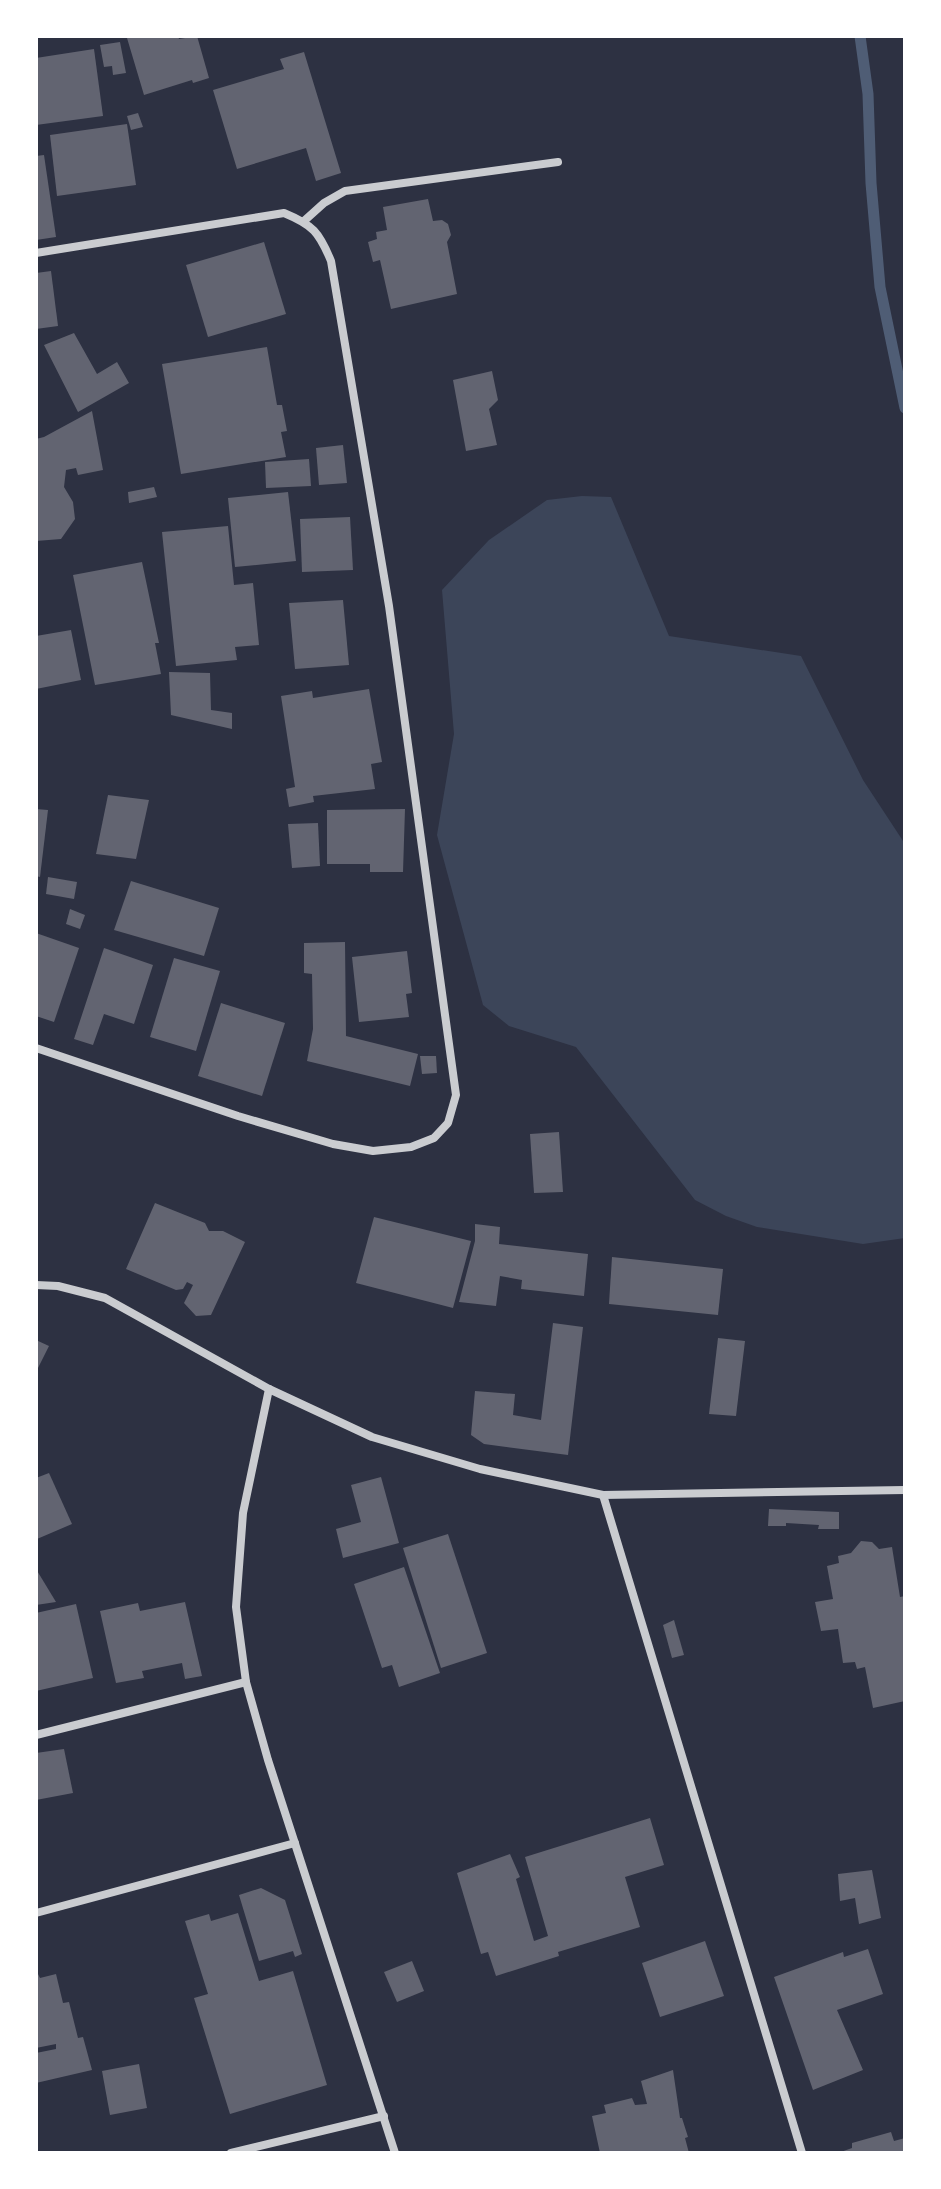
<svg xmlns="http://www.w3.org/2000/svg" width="941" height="2189" viewBox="0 0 941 2189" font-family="Spectral,serif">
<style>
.green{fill:#3c4559}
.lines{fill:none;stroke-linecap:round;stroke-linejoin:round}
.stream{stroke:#4f5d75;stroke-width:11}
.building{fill:#626471}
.minor{stroke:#caccd0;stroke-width:8}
</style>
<rect width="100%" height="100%" fill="#2d3142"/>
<path class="green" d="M582 496 611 497 669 636 801 656 863 780 905 844V1238L863 1244 757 1227 726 1216 695 1200 576 1047 509 1026 483 1005 437 835 454 734 442 590 489 540 547 500Z"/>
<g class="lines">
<path class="stream" d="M860 36 868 94 871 183 880 287 905 408"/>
</g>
<g class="building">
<path d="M135 36H178L179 39 197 36 209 78 193 83 192 80 144 95 127 38Z"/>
<path d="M120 42 126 73 113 75 112 66 104 67 100 45Z"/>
<path d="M94 49 103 116 36 125V58Z"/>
<path d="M304 52 341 173 316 181 306 148 237 169 213 90 284 69 280 59Z"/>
<path d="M138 113 143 127 131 130 127 116Z"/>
<path d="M127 124 136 185 57 196 50 135Z"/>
<path d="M44 155 56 237 36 240V156Z"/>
<path d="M428 199 433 221 442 220 448 224 451 235 447 242 457 294 391 309 380 260 373 262 368 242 377 239 376 232 387 230 383 207Z"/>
<path d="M264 242 286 314 208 337 186 265Z"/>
<path d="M51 271 58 326 36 329V273Z"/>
<path d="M74 333 97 374 117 362 129 383 78 412 44 345Z"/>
<path d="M267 347 277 405H282L287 431 281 432 286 457 181 474 162 364Z"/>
<path d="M492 371 498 400 489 409 497 445 466 451 453 380Z"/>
<path d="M92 411 103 470 78 475 76 468 66 470 64 487 73 502 75 519 61 539 36 541V439L44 437Z"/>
<path d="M343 445 347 483 319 485 316 448Z"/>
<path d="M309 459 311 486 266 488 265 462Z"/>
<path d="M154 487 157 497 129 503 128 492Z"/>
<path d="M288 492 296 561 235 567 228 498Z"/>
<path d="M350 517 353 570 302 572 300 519Z"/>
<path d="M228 526 234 585 253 583 259 645 235 647 237 660 176 666 162 532Z"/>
<path d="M142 562 159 643H155L161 674 95 685 73 575Z"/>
<path d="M343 600 349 665 295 669 289 603Z"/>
<path d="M71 630 81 680 36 689V636Z"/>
<path d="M169 672 210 673 211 710 232 713V729L171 715Z"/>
<path d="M369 689 382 762 371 764 375 789 313 796 314 802 289 807 286 789 295 787 281 696 312 691 313 698Z"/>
<path d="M108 795 149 800 136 859 96 854Z"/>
<path d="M36 809 48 810 40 877 36 876Z"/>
<path d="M405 809 403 872H370V864H327V810Z"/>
<path d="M318 823 320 866 292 868 288 824Z"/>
<path d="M48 877 77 882 74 899 46 894Z"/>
<path d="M131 881 219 908 204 956 114 930Z"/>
<path d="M70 909 85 915 80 929 66 924Z"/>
<path d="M36 933 79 948 54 1022 36 1016Z"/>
<path d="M345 942 346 1036 418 1054 410 1086 307 1061 313 1029 312 974 304 973V943Z"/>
<path d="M104 948 153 965 134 1024 104 1014 93 1045 74 1039Z"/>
<path d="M407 951 412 993 406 994 409 1017 359 1022 352 957Z"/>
<path d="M174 958 220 971 196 1051 150 1037Z"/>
<path d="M221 1003 285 1023 262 1096 198 1076Z"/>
<path d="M420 1056H436L437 1073 422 1074Z"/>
<path d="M559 1132 563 1192 534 1193 530 1134Z"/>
<path d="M155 1203 205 1223 209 1231H223L245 1242 211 1315 196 1316 184 1303 193 1285 187 1282 183 1289 176 1290 126 1269Z"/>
<path d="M374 1217 471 1241 453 1308 356 1283Z"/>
<path d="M475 1224 500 1227 499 1244 588 1254 584 1296 521 1289 522 1280 500 1276 496 1306 459 1302 475 1241Z"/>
<path d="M612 1257 723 1269 718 1315 609 1304Z"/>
<path d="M553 1323 583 1327 568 1455 484 1444 471 1435 475 1391 515 1394 513 1415 541 1420Z"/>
<path d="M718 1338 745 1341 736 1416 709 1414Z"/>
<path d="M36 1340 49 1346 36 1372Z"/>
<path d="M49 1473 72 1524 37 1539 36 1478Z"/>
<path d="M381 1477 399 1543 343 1558 336 1529 361 1522 351 1485Z"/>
<path d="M769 1509 839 1512V1529H818L819 1525 786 1523V1526H768Z"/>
<path d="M448 1534 487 1653 441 1668 403 1548Z"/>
<path d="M861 1541 872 1542 879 1549 892 1547 900 1597 905 1596V1701L873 1708 865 1667 857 1669 855 1662 843 1663 838 1629 821 1631 815 1602 833 1599 827 1566 839 1563 838 1556 851 1553Z"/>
<path d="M404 1567 440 1673 399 1687 392 1665 382 1668 354 1584Z"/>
<path d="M36 1569 56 1602 36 1605Z"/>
<path d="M185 1602 202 1676 185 1679 182 1663 142 1671 144 1678 116 1683 100 1611 138 1603 140 1611Z"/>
<path d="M76 1604 93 1678 36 1691V1613Z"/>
<path d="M674 1620 684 1655 672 1658 663 1625Z"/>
<path d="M64 1749 73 1793 36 1800V1753Z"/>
<path d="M650 1818 664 1865 625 1877 640 1927 558 1952 559 1956 496 1976 488 1952 481 1954 457 1873 510 1854 520 1877 516 1879 534 1941 548 1936 525 1857Z"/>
<path d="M872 1870 881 1918 859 1924 855 1898 840 1901 838 1874Z"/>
<path d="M261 1888 285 1900 302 1954 295 1957 293 1951 259 1961 239 1895Z"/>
<path d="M238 1913 259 1981 293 1971 327 2085 230 2114 194 1998 208 1994 185 1921 209 1914 211 1921Z"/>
<path d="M705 1941 724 1996 660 2017 642 1963Z"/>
<path d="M868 1949 883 1994 837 2010 863 2070 813 2090 774 1977 843 1952 844 1957Z"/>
<path d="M412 1961 424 1991 397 2002 384 1972Z"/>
<path d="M36 1970 40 1978 56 1974 63 2003 69 2002 78 2038 83 2037 92 2070 36 2083V2053L56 2049V2044L36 2048Z"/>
<path d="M139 2064 147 2108 110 2115 102 2071Z"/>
<path d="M673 2070 680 2118H682L688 2137 685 2138 689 2153H600L592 2116 606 2113 604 2105 632 2098 635 2105 647 2104 641 2081Z"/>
<path d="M891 2132 894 2141 905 2138V2153H838L852 2148V2143Z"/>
</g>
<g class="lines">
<g class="minor">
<path d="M304 221 324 203 345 191 558 162"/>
<path d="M36 253 284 213C313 225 319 232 331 261L389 606 456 1095 448 1123 434 1138 411 1147 373 1151 333 1144 238 1116 36 1048"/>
<path d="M36 1285 58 1286 105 1298 269 1389 372 1437 480 1469 603 1495 905 1490"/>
<path d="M269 1389 243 1513 236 1607 246 1682 268 1760 395 2153"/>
<path d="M603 1495 802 2153"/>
<path d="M36 1735 246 1682"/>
<path d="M36 1913 295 1843"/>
<path d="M231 2153 384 2116"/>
</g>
</g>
<rect width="941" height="2189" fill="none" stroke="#ffffff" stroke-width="76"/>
</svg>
